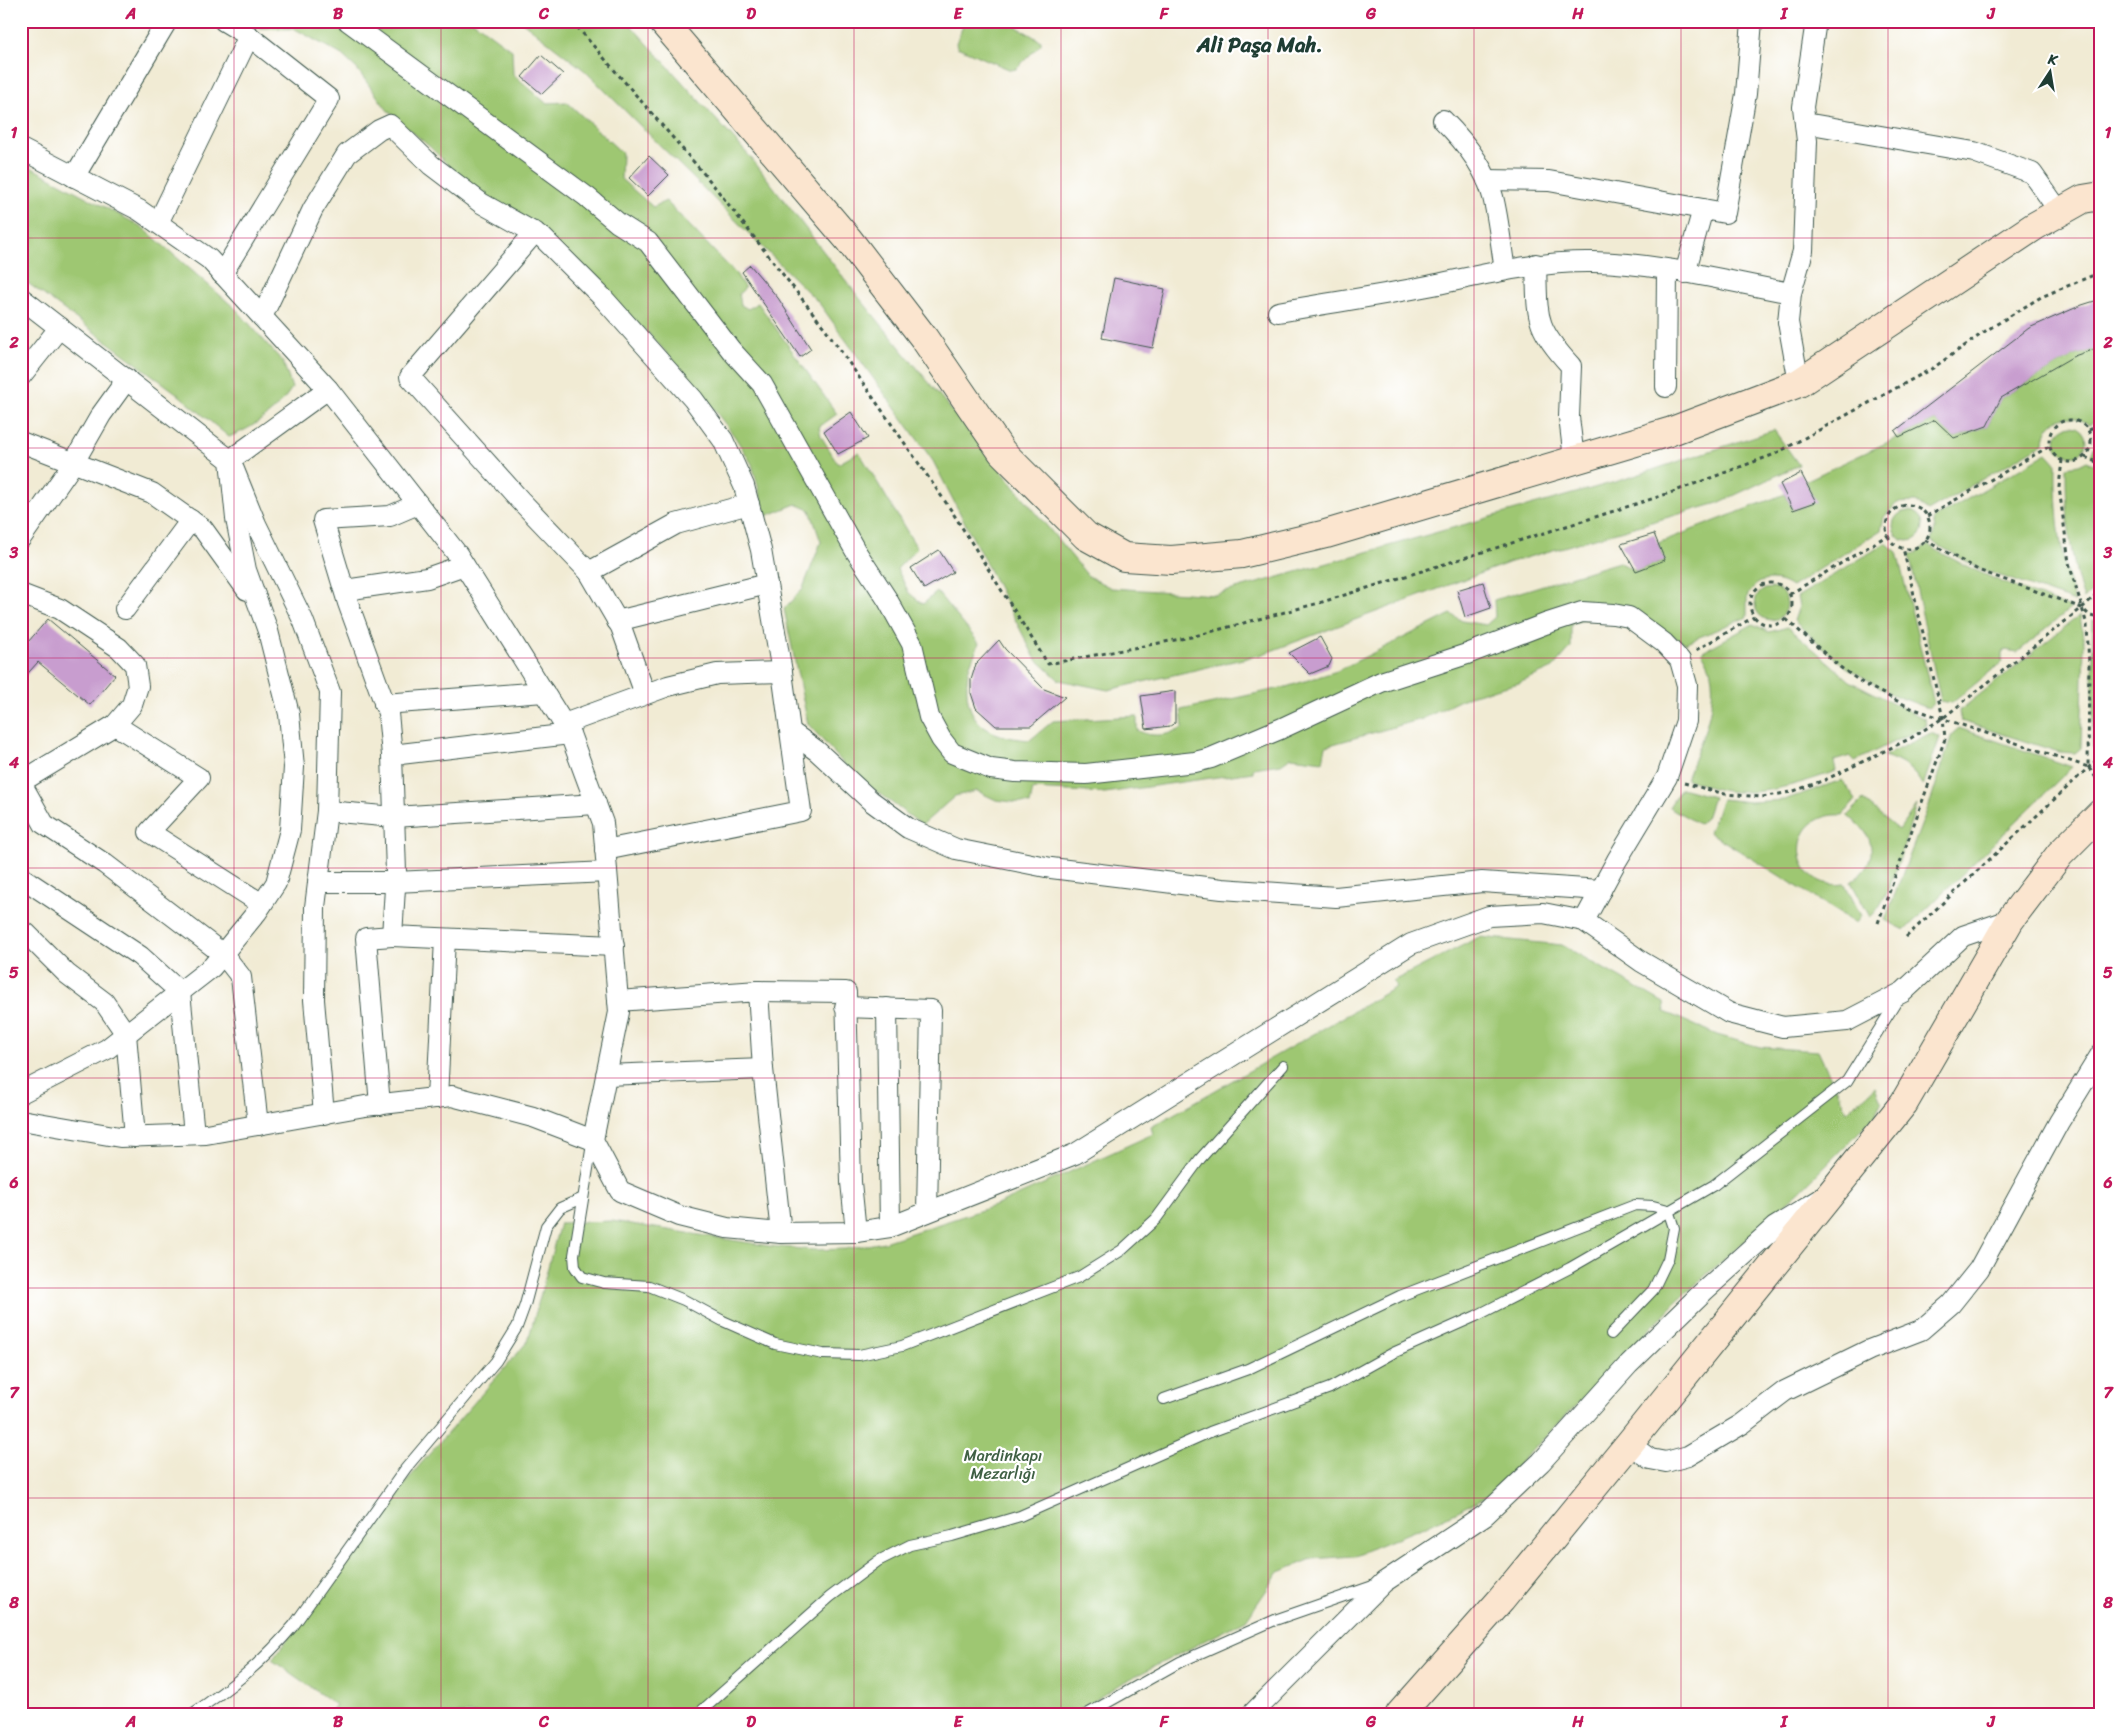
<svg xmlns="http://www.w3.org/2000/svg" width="2122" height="1735" viewBox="0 0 2122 1735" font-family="Sriracha,sans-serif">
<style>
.green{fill:#9ec772;stroke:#5e8253}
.building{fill:#c89dcf}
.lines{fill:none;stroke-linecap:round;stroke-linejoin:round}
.lane-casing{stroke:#3e574c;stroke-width:12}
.street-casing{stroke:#3e574c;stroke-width:22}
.secondary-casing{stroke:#3e574c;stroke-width:30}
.path{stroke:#3e574c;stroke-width:3;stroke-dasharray:4 4;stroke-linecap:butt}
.lane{stroke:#fff;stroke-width:10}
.street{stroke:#fff;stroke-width:20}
.secondary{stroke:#fbe5cf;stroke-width:28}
.grid{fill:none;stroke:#c2185b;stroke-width:1;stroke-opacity:0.55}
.labels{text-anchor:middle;stroke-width:4.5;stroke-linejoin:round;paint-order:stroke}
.park-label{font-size:16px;fill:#3f6044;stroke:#fff}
.district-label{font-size:21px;font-weight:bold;fill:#1f3d34;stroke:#fff}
.neatline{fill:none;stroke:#c2185b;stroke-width:2}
.grid-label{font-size:16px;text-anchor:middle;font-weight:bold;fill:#c2185b}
</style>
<rect width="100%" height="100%" fill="#fff"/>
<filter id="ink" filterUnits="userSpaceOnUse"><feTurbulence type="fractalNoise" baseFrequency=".02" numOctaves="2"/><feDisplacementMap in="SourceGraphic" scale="10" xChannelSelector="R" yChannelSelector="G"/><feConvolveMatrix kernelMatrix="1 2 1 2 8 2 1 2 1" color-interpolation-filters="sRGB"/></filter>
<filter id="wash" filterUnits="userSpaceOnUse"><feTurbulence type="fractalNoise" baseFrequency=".0096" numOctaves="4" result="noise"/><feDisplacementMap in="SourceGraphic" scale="20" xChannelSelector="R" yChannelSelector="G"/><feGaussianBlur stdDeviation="1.12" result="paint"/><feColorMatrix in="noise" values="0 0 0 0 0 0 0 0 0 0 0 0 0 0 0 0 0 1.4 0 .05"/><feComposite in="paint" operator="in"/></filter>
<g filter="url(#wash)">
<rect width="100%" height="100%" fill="#f1ebd4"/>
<g class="green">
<path d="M238 21H473L512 50 513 74 546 103 567 102 622 153 621 179 653 207 666 201 736 274 745 288 739 294 741 305 748 309 758 303 837 414 819 427 821 436 838 464 859 452 917 548 897 569 909 593 923 604 937 592 979 643C976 653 970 662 968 672 961 721 986 737 1030 740L1053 721 1137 716V730C1151 738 1168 736 1183 728L1181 710 1286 687 1337 671 1451 614 1462 621 1486 625 1495 617 1494 600 1619 562 1636 571 1665 560 1658 543 1785 494 1793 510 1815 502 1805 481 1935 420 1954 438 1987 426 2001 398 2074 356 2101 347V419L2089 425C2071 410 2045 417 2044 443L1928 511 1916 502 1897 503 1884 517 1881 530 1792 587C1776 576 1755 577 1747 597V617L1685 643 1656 625 1619 609 1571 624V647L1553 668 1519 683 1469 696 1422 719 1326 746 1323 761 1291 757 1281 764 1253 768V772L1105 793 1033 789 1030 804 996 800 977 791 955 796 922 825 854 775 808 724 784 609 803 588 821 542 810 510 796 504 766 516 752 464 735 437 691 379 649 334 605 293 472 189 430 147 388 111 357 69 342 55 295 29 249 28Z"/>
<path d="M521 21H627L752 159 857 295 1088 576 1111 588 1215 595 1622 480 1774 430 1799 465 1718 503 1511 562 1260 655 1108 690 1059 680 1035 658 933 461 819 303 584 70Z"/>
<path d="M965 21H1007L1041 41V44L1016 69 1011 70 957 47 956 43Z"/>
<path d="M21 162 142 227 237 310 283 362 292 388C277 411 255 427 229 437L175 392 21 278Z"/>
<circle cx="2071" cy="441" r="15"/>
<path d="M2101 432V461L2091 456 2096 442 2095 435Z"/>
<path d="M2047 453 2056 463C2055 511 2060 557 2075 602L1978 568 1931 541 1935 529 1933 519Z"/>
<path d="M2087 461 2101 467V582L2084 599C2069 555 2066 513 2066 467L2079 465Z"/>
<circle cx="1908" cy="526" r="15"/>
<path d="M1886 543 1897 552 1934 703 1928 708 1891 694 1843 665 1794 621 1799 606 1797 597Z"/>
<path d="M1928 545C1974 573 2021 590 2071 608L2018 652 2005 650 2002 654V662L1952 703 1941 701 1909 554 1916 553Z"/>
<circle cx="1771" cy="604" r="16"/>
<path d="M2080 615 2084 644 2081 748 2075 753 2059 752 1961 721 1959 711Z"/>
<path d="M2093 620 2101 622V741L2093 748Z"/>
<path d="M1753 624 1769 632 1788 627 1850 681 1925 719 1926 726 1855 761 1850 756 1834 761 1836 771C1802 783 1763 796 1727 791 1713 789 1699 783 1686 779 1698 748 1718 708 1711 673 1710 666 1705 658 1702 652Z"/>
<path d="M1959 728 2072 767 1905 930 1885 920 1932 797 1952 734Z"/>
<path d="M1931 733 1940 737 1923 786C1913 769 1903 762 1884 756Z"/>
<path d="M1842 780 1856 800 1843 815C1784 811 1788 892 1845 884L1861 916 1856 923 1709 832 1722 799 1750 802 1784 800Z"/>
<path d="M1681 788 1713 797 1706 818 1699 824 1669 807Z"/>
<path d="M1863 800 1899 830 1916 805C1908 831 1890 903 1870 917L1851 882C1880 863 1877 833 1847 816Z"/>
<path d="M1479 937 1562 945 1664 1003 1665 1012 1717 1035 1760 1047 1818 1051 1847 1112 1875 1087 1882 1103 1875 1116 1801 1190 1677 1301 1488 1496 1426 1526 1353 1556 1312 1559 1279 1572 1246 1620 1120 1684 1074 1714H328L336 1705 272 1660 418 1467 528 1341 560 1223 612 1221 769 1246 814 1250 845 1249 884 1242 997 1205 1153 1134 1151 1127 1396 987 1393 981Z"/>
</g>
<g id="blocks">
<g class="building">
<path d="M541 55 563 74 542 94 522 77Z"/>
<path d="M649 156 669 175 648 196 629 178Z"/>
<path d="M750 265 778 298 811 349 800 357 742 272Z"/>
<path d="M1114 278 1165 289 1153 348 1102 338Z"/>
<path d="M2101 299V347L2074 356 2001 398 1987 426 1954 438 1935 420 1899 437 1895 431 2029 328 2082 305Z"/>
<path d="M851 412 868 438 838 454 824 431Z"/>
<path d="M1801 473 1816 502 1793 510 1780 484Z"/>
<path d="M1654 534 1665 560 1636 571 1621 544Z"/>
<path d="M939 550 953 572 924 589 911 568Z"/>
<path d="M1483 582 1491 608 1465 617 1457 590Z"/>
<path d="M48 619 115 675 90 705 38 662 21 681V650Z"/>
<path d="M1320 637 1332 659 1329 666 1310 674 1289 653Z"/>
<path d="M999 640 1005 649 1044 689 1065 697 1031 726H996L976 708 971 693V680L976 664Z"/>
<path d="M1175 691V723L1170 726 1146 729 1141 696Z"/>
</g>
</g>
</g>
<g filter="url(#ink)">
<use href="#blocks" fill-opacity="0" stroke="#3e574c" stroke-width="1"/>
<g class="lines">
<g class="lane-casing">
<g id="lane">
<path d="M592 1144 574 1255 575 1267 582 1277 604 1283 649 1286 684 1300 723 1321 775 1344 823 1354 859 1355 902 1346 1079 1277 1122 1250 1156 1219 1200 1159 1283 1066"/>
<path d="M1611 1334 1653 1290 1668 1259 1674 1228 1668 1210"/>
<path d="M1164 1399 1248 1369 1400 1296 1635 1205 1653 1206 1668 1210"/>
<path d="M192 1714C234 1685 261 1664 294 1625L406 1468 496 1361 517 1327 525 1305 546 1226 560 1208 583 1198"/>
<path d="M698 1714 830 1597 878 1561 910 1545 952 1536 1020 1516 1210 1432 1330 1388 1393 1353 1476 1316 1570 1268 1714 1185 1847 1081 1898 999"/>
<path d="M1087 1714 1180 1662 1275 1620 1373 1586"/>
</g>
</g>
<g class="street-casing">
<g id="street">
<path d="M348 21 587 197 618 223 648 242 731 350 762 384 855 550 887 599 912 644 929 717 941 739 952 753 991 769 1015 772 1086 774 1195 762 1211 758 1280 729 1381 682 1467 654 1545 624 1582 612 1613 614 1629 617 1664 643 1680 660 1687 685 1686 721 1667 777 1617 860 1584 921"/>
<path d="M1443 120C1464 141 1486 169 1493 197 1499 221 1501 247 1505 270"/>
<path d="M1805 123 1974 152 2032 173 2059 211"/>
<path d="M21 149 139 210 209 259 328 389 458 555 570 734 603 823 619 1012 593 1140 620 1191 679 1216 727 1228 781 1233 856 1232 890 1227 1075 1154 1411 944 1489 916 1543 913 1584 921 1642 962 1729 1013 1783 1027 1847 1021 1903 992 1963 936 2010 920"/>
<path d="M74 177 167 21"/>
<path d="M1487 180 1549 181 1725 213 1746 94 1752 21"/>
<path d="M158 223 249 36 224 21"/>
<path d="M535 232 410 377 520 500 589 572"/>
<path d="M1536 264C1538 317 1533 325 1571 366L1569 417 1574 459"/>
<path d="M1685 273 1703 209"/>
<path d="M222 274 329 99 249 36"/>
<path d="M21 298 230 460 236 519 246 570 268 631 289 714 294 767 290 830 276 883 257 912 212 967 107 1049 21 1093"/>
<path d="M1278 312C1328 303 1378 296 1428 286 1483 275 1537 261 1593 262 1659 263 1726 281 1791 293"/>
<path d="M262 317 313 209 347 154 379 130 390 125 431 165 481 203 542 237 603 298 693 399 723 440 744 486 761 550 782 672 801 811 605 850"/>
<path d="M21 376 60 327"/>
<path d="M1799 383 1788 322 1791 293 1803 251 1807 141 1803 107 1816 21"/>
<path d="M1666 387 1667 270"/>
<path d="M21 442 152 493 203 529 247 590"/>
<path d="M418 504 390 516 323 520 348 603 388 713 392 755 396 872 392 936 614 946"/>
<path d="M21 538 74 462 101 415 127 379"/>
<path d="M345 590 427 578 464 565"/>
<path d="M21 594 60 609 119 648 135 665 138 686 132 705 115 725 21 782"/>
<path d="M125 609 191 520"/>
<path d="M617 621 767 584"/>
<path d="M645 694 621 627 589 572 676 524 749 504"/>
<path d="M384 704 544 692"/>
<path d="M564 724 668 686 717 674 782 672"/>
<path d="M115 725 199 778 149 832 262 904"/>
<path d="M791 732 817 751 871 801 908 828 956 849 1051 868 1222 889 1336 897 1482 882 1601 890"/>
<path d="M392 755 570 734"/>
<path d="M21 783 44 824 105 864 223 954 241 977 258 1125"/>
<path d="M327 811 330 692 303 620 256 524 230 460 328 389"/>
<path d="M21 877 140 956 180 992 194 1134"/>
<path d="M318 882H395L607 872"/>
<path d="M21 936 26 933 67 974 104 1002 126 1034 135 1137"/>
<path d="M758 991 846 992 851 1182 856 1232"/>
<path d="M618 1001 758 991 763 1069 781 1233"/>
<path d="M845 1007 931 1010 927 1212"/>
<path d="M887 1008 890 1227"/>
<path d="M606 1075 763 1069"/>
<path d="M437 1098 445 939"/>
<path d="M380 1105 366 938 392 936"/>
<path d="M324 1114 314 1000 315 907 327 811 394 817 596 804"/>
<path d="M21 1120 120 1137 206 1134 365 1106 452 1096 533 1117 593 1140"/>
<path d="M1629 1444 1650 1459 1666 1462 1688 1456 1742 1424 1785 1391 1869 1350 1921 1330 1951 1304 1979 1269 2059 1122 2101 1054"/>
<path d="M1252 1714 1384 1582 1485 1515 1541 1462 1629 1364 1704 1291 1775 1227 1821 1199"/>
</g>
</g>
<g class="secondary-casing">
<g id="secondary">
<path d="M662 21 848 239 924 338 1002 452 1086 536 1124 557 1171 560 1242 554 1326 534 1669 432 1799 383 2035 226 2083 199 2101 196"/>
<path d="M1400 1714 1501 1600 1629 1444 1904 1103 2010 920 2060 854 2101 813"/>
</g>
</g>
<g class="path">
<path d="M572 21 711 182 827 331 951 510 1048 664 1191 637 1319 603 1589 519 1670 493 1775 454 1933 368 1987 330 2041 297 2101 272"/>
<circle cx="2070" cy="441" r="21"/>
<path d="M2089 430 2101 425"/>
<path d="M2085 457 2101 464"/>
<path d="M2062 460 2059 487 2069 563 2087 625 2089 666 2088 767 2101 784"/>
<circle cx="1908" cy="527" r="22"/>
<path d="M1927 516 2050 446"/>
<path d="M1925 540 1978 570 2082 608 2090 616 2101 618"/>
<circle cx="1771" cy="604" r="21"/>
<path d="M1790 594 1888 535"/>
<path d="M1786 619 1840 667 1864 684 1911 708 2088 767"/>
<path d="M1696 650 1754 617"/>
<path d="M1684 783 1725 794 1762 797 1791 792 1825 780 1911 738 1943 718 2082 608 2101 590"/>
<path d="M1878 923 1945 739 1943 718 1903 548"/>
<path d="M1906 937 2101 756"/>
</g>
<use href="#lane" class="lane"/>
<use href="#street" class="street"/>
<use href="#secondary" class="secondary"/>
</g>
</g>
<path class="grid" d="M234 21V1714M441 21V1714M648 21V1714M854 21V1714M1061 21V1714M1268 21V1714M1474 21V1714M1681 21V1714M1888 21V1714M21 238H2101M21 448H2101M21 658H2101M21 868H2101M21 1078H2101M21 1288H2101M21 1498H2101"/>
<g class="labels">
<g class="park-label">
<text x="1003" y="1461">Mardinkapı<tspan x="1003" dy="18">Mezarlığı</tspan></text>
</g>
<g class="district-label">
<text x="1260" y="52">Ali Paşa Mah.</text>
</g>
</g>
<rect width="2122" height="1735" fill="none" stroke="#fff" stroke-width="55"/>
<g transform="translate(2050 72) rotate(12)" stroke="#ffffff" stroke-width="4" paint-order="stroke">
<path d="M0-4L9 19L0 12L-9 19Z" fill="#1f3d34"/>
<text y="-8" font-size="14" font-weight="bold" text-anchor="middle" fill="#1f3d34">K</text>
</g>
<rect x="28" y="28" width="2066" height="1680" class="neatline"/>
<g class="grid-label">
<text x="131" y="19">A</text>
<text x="338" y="19">B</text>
<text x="544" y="19">C</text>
<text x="751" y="19">D</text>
<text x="958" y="19">E</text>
<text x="1164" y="19">F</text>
<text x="1371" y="19">G</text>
<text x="1578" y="19">H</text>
<text x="1784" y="19">I</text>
<text x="1991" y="19">J</text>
<text x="14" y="138">1</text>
<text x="2108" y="138">1</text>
<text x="14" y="348">2</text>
<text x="2108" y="348">2</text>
<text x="14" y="558">3</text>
<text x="2108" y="558">3</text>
<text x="14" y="768">4</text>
<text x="2108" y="768">4</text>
<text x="14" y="978">5</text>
<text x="2108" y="978">5</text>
<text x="14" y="1188">6</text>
<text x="2108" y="1188">6</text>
<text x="14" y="1398">7</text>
<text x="2108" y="1398">7</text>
<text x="14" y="1608">8</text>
<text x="2108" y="1608">8</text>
<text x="131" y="1727">A</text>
<text x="338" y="1727">B</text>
<text x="544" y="1727">C</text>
<text x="751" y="1727">D</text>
<text x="958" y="1727">E</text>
<text x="1164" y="1727">F</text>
<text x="1371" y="1727">G</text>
<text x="1578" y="1727">H</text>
<text x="1784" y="1727">I</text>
<text x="1991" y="1727">J</text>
</g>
</svg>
